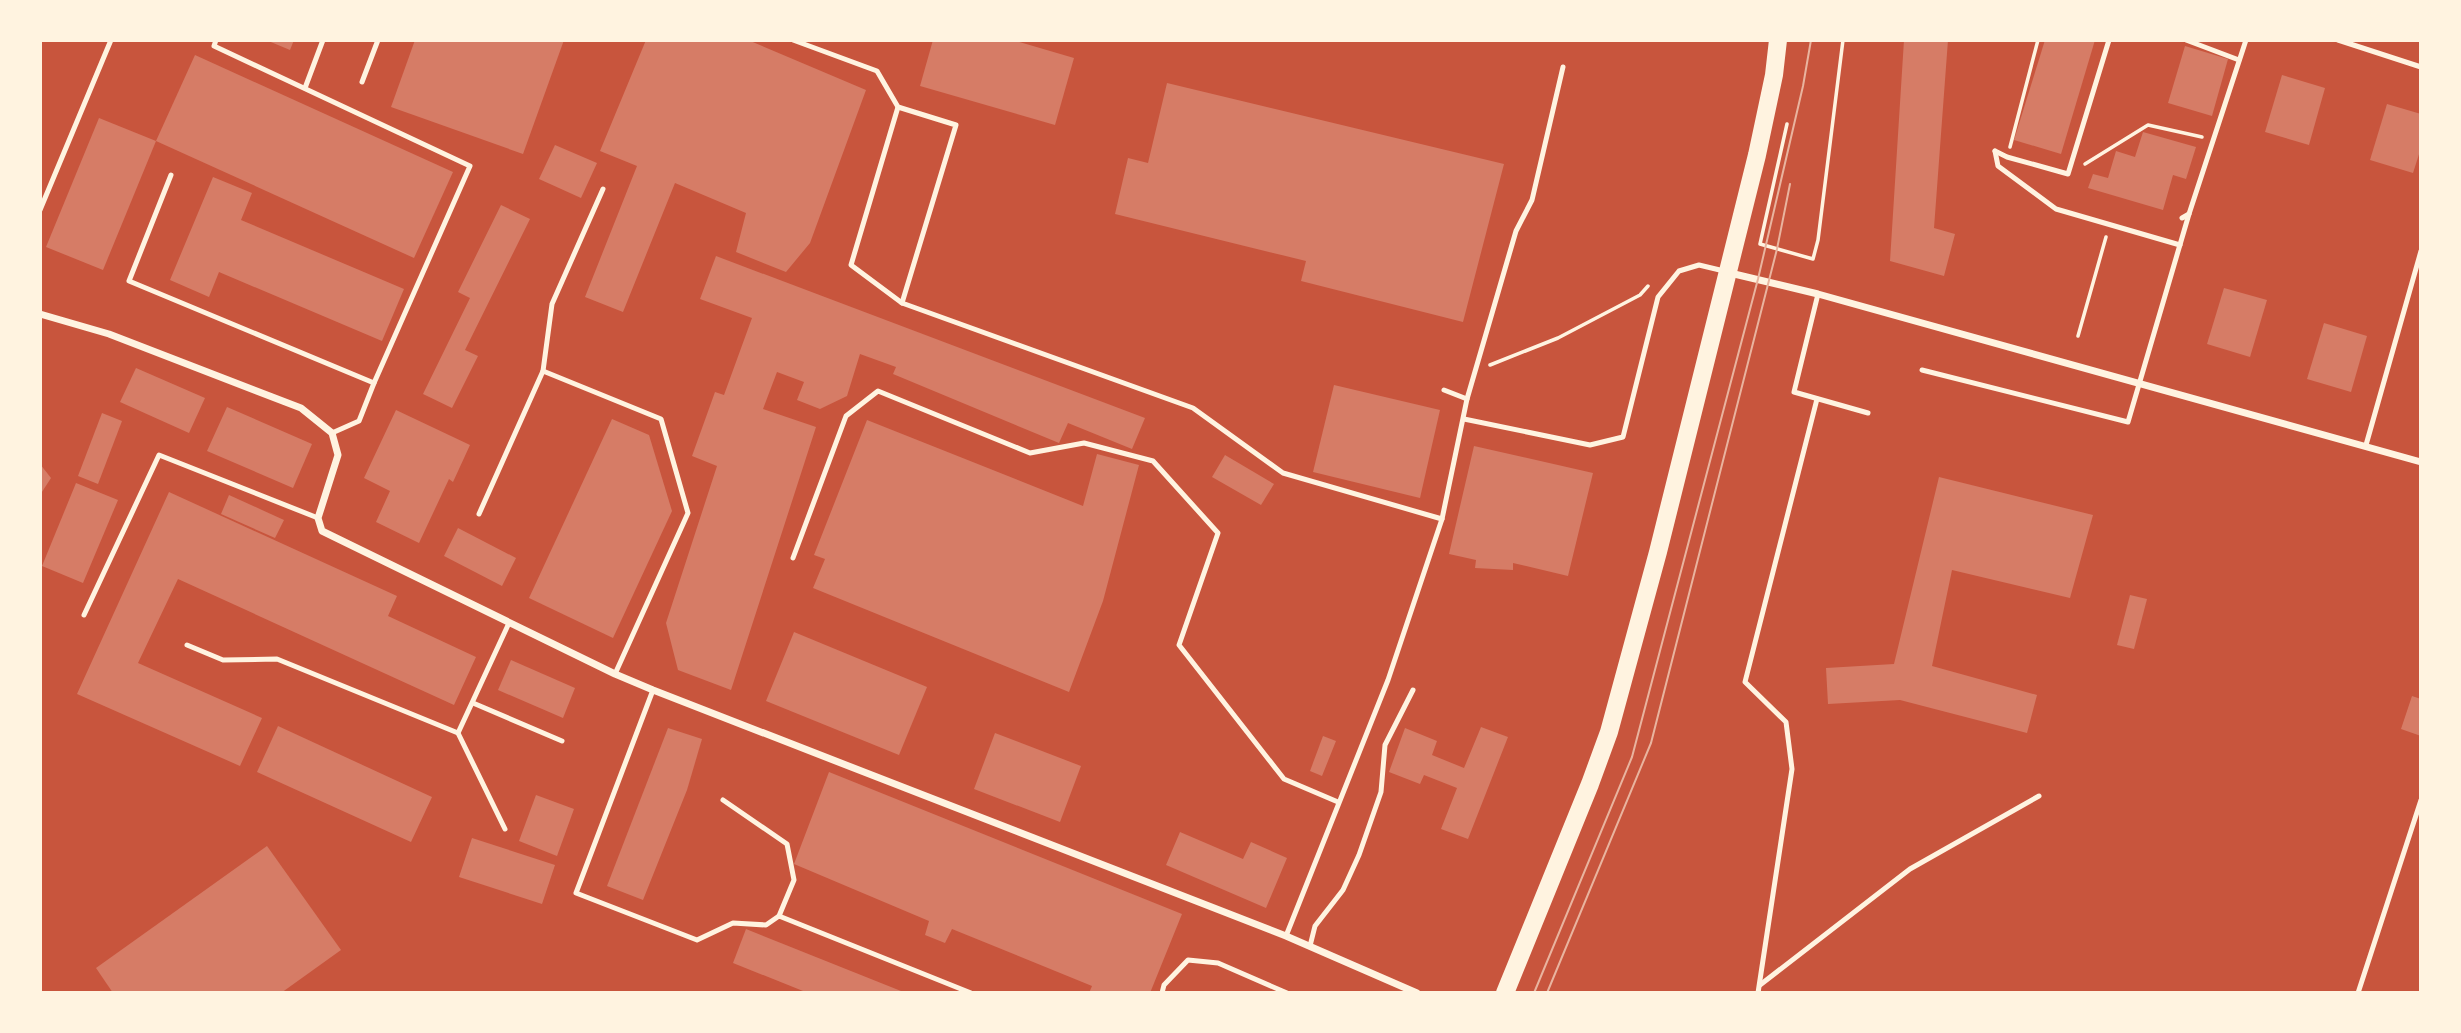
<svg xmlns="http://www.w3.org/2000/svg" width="2461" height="1033" viewBox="0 0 2461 1033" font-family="Ubuntu,sans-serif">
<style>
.building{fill:#d67c66}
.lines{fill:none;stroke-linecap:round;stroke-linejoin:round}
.path{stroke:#fff3e0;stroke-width:3.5}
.service{stroke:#fff3e0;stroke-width:5}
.minor{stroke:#fff3e0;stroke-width:7}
.primary{stroke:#fff3e0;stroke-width:18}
.tram{stroke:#e9b49f;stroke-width:2}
</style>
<rect width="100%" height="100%" fill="#c8553d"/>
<g class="building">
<path d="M266 40H294L290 50Z"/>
<path d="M415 40H564L523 154 391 107Z"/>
<path d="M646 40H748L866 90 810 243 786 272 736 252 746 213 675 183 623 312 585 297 637 166 600 151Z"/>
<path d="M933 40H1013L1074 58 1055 125 920 86Z"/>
<path d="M1904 40H1948L1934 228 1955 234 1944 276 1890 261Z"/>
<path d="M2045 40H2095L2061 154 2014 140Z"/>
<path d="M2185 46 2228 59 2212 116 2168 103Z"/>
<path d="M195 55 453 172 414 258 156 141Z"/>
<path d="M2282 75 2325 88 2309 145 2265 132Z"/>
<path d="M1167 83 1504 164 1463 322 1301 281 1306 261 1115 214 1128 158 1148 163Z"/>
<path d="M2387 104 2421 114V148L2413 173 2370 160Z"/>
<path d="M99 118 156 141 103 270 46 247Z"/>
<path d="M2143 132 2196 147 2186 179 2173 175 2163 210 2088 188 2093 174 2108 178 2116 151 2135 157Z"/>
<path d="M555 145 597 163 581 198 539 179Z"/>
<path d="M213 177 252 193 241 220 404 289 382 341 219 272 209 297 170 280Z"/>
<path d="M501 205 530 219 465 350 478 356 452 408 423 394 470 298 458 292Z"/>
<path d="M716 256 1145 418 1132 449 1068 423 1059 443 893 374 896 367 860 354 847 396 820 409 797 400 804 382 777 372 763 409 816 427 731 690 678 670 666 623 717 466 692 456 715 392 724 395 752 318 700 299Z"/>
<path d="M2224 288 2267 300 2250 357 2207 344Z"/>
<path d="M2324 323 2367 336 2351 392 2307 379Z"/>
<path d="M136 368 205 398 189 433 120 402Z"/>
<path d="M1334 385 1440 410 1420 498 1313 472Z"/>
<path d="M227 407 312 444 293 488 207 451Z"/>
<path d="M396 410 470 445 453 482 449 479 419 543 376 522 390 491 364 478Z"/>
<path d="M102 413 122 421 98 484 78 476Z"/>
<path d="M612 419 649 435 672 511 613 638 529 598Z"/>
<path d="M867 420 1083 506 1097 454 1139 465 1103 601 1069 692 813 588 825 559 814 555Z"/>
<path d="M1474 446 1593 473 1568 576 1513 563V570L1475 568 1476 560 1449 554Z"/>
<path d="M1225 455 1274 484 1261 505 1212 477Z"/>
<path d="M40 464 51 478 40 495Z"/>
<path d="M1939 477 2093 515 2070 598 1952 570 1932 666 2037 695 2027 733 1900 700 1828 704 1826 668 1894 664Z"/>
<path d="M76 483 118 500 83 583 42 566Z"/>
<path d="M169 492 397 596 388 616 476 657 454 705 178 579 138 663 262 718 240 766 77 694Z"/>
<path d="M229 495 284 520 275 538 221 514Z"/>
<path d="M458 528 516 558 502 586 444 556Z"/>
<path d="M2130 595 2147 599 2134 649 2117 645Z"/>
<path d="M794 632 927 687 899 755 766 701Z"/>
<path d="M511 660 575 688 563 718 498 690Z"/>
<path d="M2412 696 2421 699V736L2401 729Z"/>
<path d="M278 726 432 797 411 842 257 772Z"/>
<path d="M1481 727 1508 737 1468 839 1441 829 1457 788 1424 775 1420 784 1389 772 1405 728 1437 741 1432 755 1464 768Z"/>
<path d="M668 728 702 739 687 790 643 900 607 886Z"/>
<path d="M995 733 1081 766 1060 822 974 789Z"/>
<path d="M1323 736 1336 741 1322 776 1310 771Z"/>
<path d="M829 772 1182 914 1150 993H1089L1092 986 952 929 945 943 925 935 929 921 794 864Z"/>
<path d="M536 795 574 809 557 856 519 841Z"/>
<path d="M1180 832 1243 859 1251 842 1287 858 1266 908 1166 865Z"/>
<path d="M472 838 555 865 542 904 459 877Z"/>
<path d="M267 846 341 950 281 993H113L96 968Z"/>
<path d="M746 929 906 993H808L733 963Z"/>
</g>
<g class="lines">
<g class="path">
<path d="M1787 124 1760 244 1813 259 1818 240 1843 40"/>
<path d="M2010 147 2038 40"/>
<path d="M2085 164 2148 125 2202 137"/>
<path d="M2078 336 2106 237"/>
<path d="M1490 365 1558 338 1640 295 1648 286"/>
</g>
<g class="service">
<path d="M216 40 214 46 470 166 374 383 359 421 332 433"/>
<path d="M793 40 877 71 898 107 956 125 902 303 1193 408 1283 473 1442 519"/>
<path d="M2186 40 2239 60"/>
<path d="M2338 40 2421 67"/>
<path d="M362 82 378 40"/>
<path d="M305 88 323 40"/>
<path d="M898 107 851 265 902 303"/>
<path d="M1995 151 2007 157 2068 174 2109 40"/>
<path d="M1995 151 1998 166 2056 209 2180 245"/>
<path d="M171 175 129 281 374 383"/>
<path d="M40 210 111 40"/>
<path d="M2189 214 2246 40"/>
<path d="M1818 294 1794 392 1868 413"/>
<path d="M1922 370 2128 422 2189 214 2182 218"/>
<path d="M543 371 552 304 603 189"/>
<path d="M1444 390 1467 399"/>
<path d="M1464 419 1590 445 1623 437 1658 297 1679 271 1699 265 1724 271"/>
<path d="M2366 445 2421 251"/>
<path d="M479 514 543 371 661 419 688 513 615 674"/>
<path d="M793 558 846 416 878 391 1030 453 1084 443 1153 461 1218 533 1179 645 1284 779 1338 802"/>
<path d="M84 615 159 455 318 518"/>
<path d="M187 645 223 660 277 659 458 733"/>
<path d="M653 690 576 893 697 940 733 923 766 925 779 916 971 993"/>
<path d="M473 703 562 741"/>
<path d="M723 800 787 844 794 880 779 916"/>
<path d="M505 829 458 733 509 623"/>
<path d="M1286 936 1388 680 1442 519 1467 399 1516 231 1532 200 1563 67"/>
<path d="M1310 946 1315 926 1343 890 1359 855 1381 792 1385 745 1413 690"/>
<path d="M1760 985 1910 869 2039 796"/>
<path d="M1162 993 1164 985 1188 960 1218 963 1287 993"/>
<path d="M1758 993 1792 769 1786 722 1745 682 1817 399"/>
<path d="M2358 993 2421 800"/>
</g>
<g class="minor">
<path d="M1730 273 1818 294 2421 462"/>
<path d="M40 314 109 334 301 408 332 433 338 455 318 518 322 531 615 674 653 690 1286 936 1417 993"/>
</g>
<path class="primary" d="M1505 993 1590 784 1609 732 1658 552 1757 155 1774 75 1778 40"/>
<g class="tram">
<path d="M1534 993 1632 757 1758 279 1803 86 1811 40"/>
<path d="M1547 993 1651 743 1777 249 1790 184"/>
</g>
</g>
<rect width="2461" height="1033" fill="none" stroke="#fff3e0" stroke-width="84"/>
</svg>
